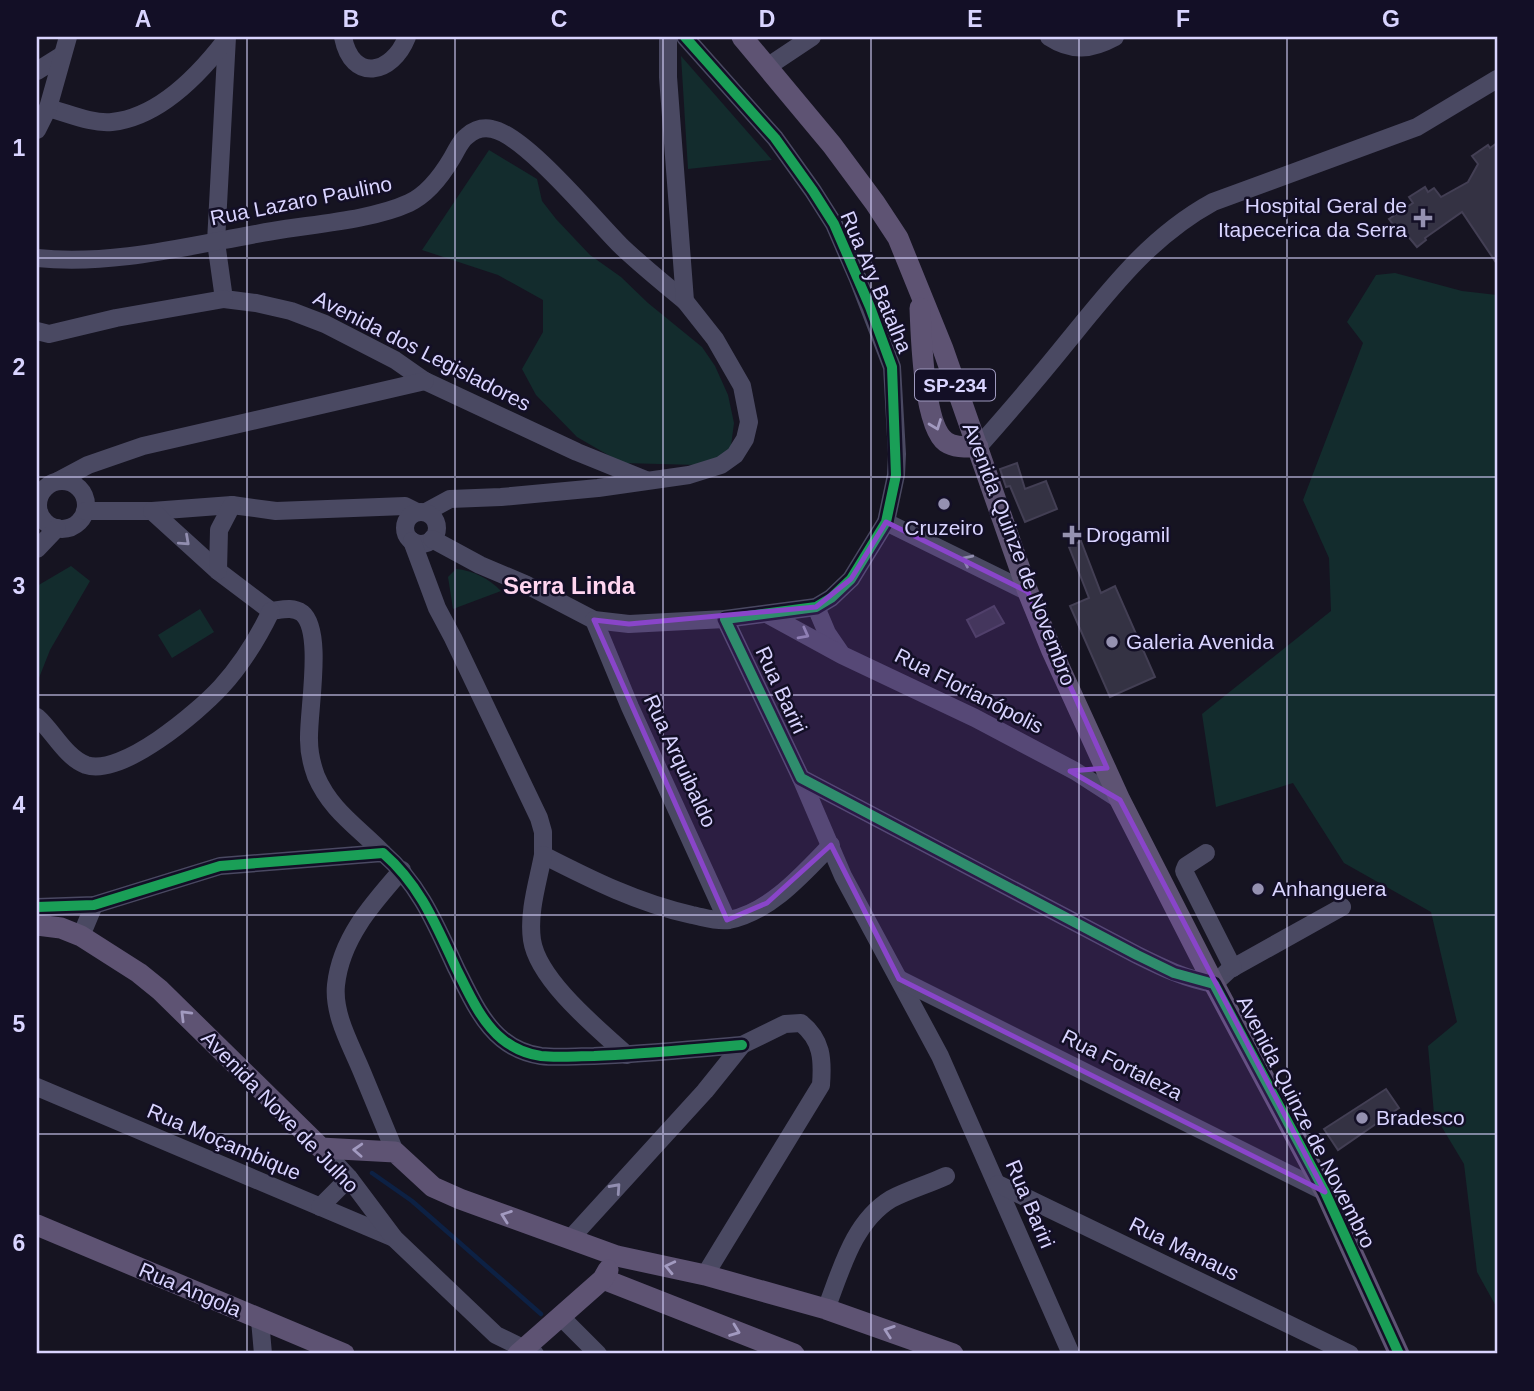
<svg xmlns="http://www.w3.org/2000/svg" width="1534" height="1391" viewBox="0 0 1534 1391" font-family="Arial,sans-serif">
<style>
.green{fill:#132c2d}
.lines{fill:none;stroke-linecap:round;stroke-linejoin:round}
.stream{stroke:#0d2144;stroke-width:4.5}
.building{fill:#343243;stroke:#433f54;stroke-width:2}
.minor{stroke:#4a4962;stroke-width:18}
.major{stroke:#5e5373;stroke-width:21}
.cycleway-casing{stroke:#130f26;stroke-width:15}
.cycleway{stroke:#1a9f57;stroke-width:10}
.oneway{stroke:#a29ac0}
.oneway2{stroke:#928eb0}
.marked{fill:#8945c9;fill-opacity:0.2;stroke:#8945c9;stroke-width:5;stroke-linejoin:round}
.grid{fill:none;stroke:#d9d4ff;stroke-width:2;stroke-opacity:0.55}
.poi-dot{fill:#9591b1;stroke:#130f26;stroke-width:2.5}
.labels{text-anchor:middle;stroke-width:5;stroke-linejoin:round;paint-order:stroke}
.shield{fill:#130f26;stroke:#9e99be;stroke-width:2}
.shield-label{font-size:19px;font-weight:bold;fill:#d9d4ff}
.street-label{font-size:21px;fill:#d9d4ff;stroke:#130f26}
.poi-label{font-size:21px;fill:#d9d4ff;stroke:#130f26;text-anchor:start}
.quarter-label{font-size:24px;font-weight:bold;fill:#ffd6f0;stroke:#130f26}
.neatline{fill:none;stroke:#d9d4ff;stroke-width:2.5}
.grid-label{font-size:23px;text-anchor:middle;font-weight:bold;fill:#d9d4ff}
</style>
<rect width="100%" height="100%" fill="#161421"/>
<g class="green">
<path d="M681 56 772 160 688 169Z"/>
<path d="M489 150 537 179 542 201 556 219 590 255 621 277 648 303 702 347 715 366 728 395 734 423 730 453 698 465 622 463 577 437 536 395 522 369 543 332V300L498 275 422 250Z"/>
<path d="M1395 273 1462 291 1497 295V1308L1477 1272 1464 1164 1434 1114 1428 1046 1457 1022 1431 912 1344 863 1293 783 1216 807 1202 714 1331 611 1329 558 1303 500 1363 343 1347 322 1376 275Z"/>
<path d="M71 566 90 581 50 650 37 683V586Z"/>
<path d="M456 569C472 570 490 579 501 591L453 609 448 577Z"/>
<path d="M200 609 214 632 172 658 158 635Z"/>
</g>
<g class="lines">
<path class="stream" d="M372 1173 412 1201 541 1314"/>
</g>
<g class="building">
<path d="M1497 143V264L1462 212 1425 238 1426 240 1417 247 1407 235H1401L1389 219 1413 203 1409 197 1425 187 1428 192 1434 188 1441 197 1468 182 1478 164 1472 156 1488 145 1490 148Z"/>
<path d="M1017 463 1025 489 1046 481 1057 509 1025 522 1010 486 1006 487 1000 469Z"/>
<path d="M1081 541 1101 593 1115 586 1155 677 1110 697 1070 606 1089 598 1069 547Z"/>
<path d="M994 606 1004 623 976 637 967 620Z"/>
<path d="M1386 1089 1399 1108 1338 1150 1324 1129Z"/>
</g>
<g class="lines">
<g class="minor">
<path d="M227 37 216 242 224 299 256 303 291 311 325 324 395 360 425 381 577 452 646 480"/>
<path d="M343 37C352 83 392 75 407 37"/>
<path d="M1049 37C1072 52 1091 50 1115 37"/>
<path d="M767 67 812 37"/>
<path d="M37 71 61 56"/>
<path d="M48 108C68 113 91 124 112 122 159 117 198 76 225 41"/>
<path d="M37 130 48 108 68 37"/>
<path d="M37 258C116 266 195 244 273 231 314 224 372 220 409 203 428 194 442 175 452 158 457 150 460 141 467 136 474 130 483 127 492 129 525 135 594 219 621 246 641 265 663 283 685 301"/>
<path d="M37 331 49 334 116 318 224 299"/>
<path d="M978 447C1009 412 1039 377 1068 341 1112 287 1151 236 1213 202L1417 127 1497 79"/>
<path d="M58 481 88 465 143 446 425 381"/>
<circle cx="62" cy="505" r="24"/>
<path d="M85 511H152L232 505 276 511 405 506 417 512"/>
<path d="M152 511 218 571 271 611C281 610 292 606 302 613 324 631 308 711 309 740 309 752 312 765 316 776 331 811 358 827 383 853"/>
<path d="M426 512 450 499 501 497 598 488 689 475 721 465 735 455 745 439 749 422 742 386 715 339 685 301 668 77V37"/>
<circle cx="421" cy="528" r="16"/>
<path d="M886 522 1028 592"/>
<path d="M432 539 480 565 525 584 594 620 629 624 725 619 816 607 831 598 851 579 886 522 896 475 897 454 892 367 858 279 834 224 813 191 775 138 685 37"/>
<path d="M412 541 437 608 453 638 539 818 543 832V855C592 880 638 903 692 915 703 917 717 922 729 920 770 912 803 874 831 845"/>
<path d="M37 549 57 528"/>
<path d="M218 571 219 530 232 505"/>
<path d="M816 607 827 633 840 652"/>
<path d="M767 614 842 655 975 718 1075 771 1120 800"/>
<path d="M725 619 801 778 843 876 940 1056 1071 1354"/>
<path d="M594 620 630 707 727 920"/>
<path d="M37 717C53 731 65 757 86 765 122 777 198 712 221 687 242 664 258 638 271 611"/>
<path d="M801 778 1137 955C1163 968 1186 979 1214 984L1229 970 1342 907"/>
<path d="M1206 853 1186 866 1184 871 1233 968"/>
<path d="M543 855C538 882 528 912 532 940 538 980 597 1028 627 1055"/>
<path d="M37 907 94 905 220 866 383 853C420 885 436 925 456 968 468 992 481 1022 502 1039 513 1048 527 1054 541 1056 558 1058 576 1056 594 1056 643 1054 693 1049 742 1045"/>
<path d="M81 936 94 905"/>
<path d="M899 979 1325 1192"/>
<path d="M37 1087 394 1238"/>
<path d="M321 1148 349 1178 394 1238 496 1335 535 1354"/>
<path d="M395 1152C384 1125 373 1099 362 1072 351 1045 333 1015 336 985 341 938 373 903 402 870"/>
<path d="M998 1184 1350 1354"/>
<path d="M320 1207 349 1178"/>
<path d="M570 1239 705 1091 742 1045 785 1024 801 1023C822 1040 823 1059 821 1085L705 1275"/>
<path d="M826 1309C841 1271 853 1222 891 1199 908 1190 929 1184 946 1176"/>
<path d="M561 1317 598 1354"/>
<path d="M260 1320 263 1354"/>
</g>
<g class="major">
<path d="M742 37 832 145 875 203 898 238 943 349 1028 592 1052 651 1120 800 1214 984 1325 1192 1399 1354"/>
<path d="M920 308C921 336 924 427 946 442 955 448 968 447 978 447"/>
<path d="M37 925 61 928 81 936 139 973 160 990 321 1148 395 1152 433 1187 460 1199 617 1256 705 1275 826 1309 953 1354"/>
<path d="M37 1225 344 1354"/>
<path d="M603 1279 794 1354"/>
<path d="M518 1354 603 1279 608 1270"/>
</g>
<g class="cycleway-casing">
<g id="cycleway">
<path d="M685 37 775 138 813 191 834 224 870 307 892 367 896 475 886 522 851 579 831 598 816 607 725 619 801 778 1137 955 1174 973 1214 984 1325 1192 1399 1354"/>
<path d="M37 907 94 905 220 866 383 853C420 885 436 925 456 968 468 992 481 1022 502 1039 513 1048 527 1054 541 1056 558 1058 576 1056 594 1056 643 1054 693 1049 742 1045"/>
</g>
</g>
<use href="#cycleway" class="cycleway"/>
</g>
<defs><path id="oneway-chevron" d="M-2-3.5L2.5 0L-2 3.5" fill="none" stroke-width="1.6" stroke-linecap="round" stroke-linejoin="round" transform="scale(1.75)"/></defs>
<g class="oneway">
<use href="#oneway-chevron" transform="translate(936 425) rotate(69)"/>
<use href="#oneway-chevron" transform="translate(185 1015) rotate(-135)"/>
<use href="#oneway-chevron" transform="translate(358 1150) rotate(-177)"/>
<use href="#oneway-chevron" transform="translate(506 1216) rotate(-160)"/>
<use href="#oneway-chevron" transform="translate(670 1267) rotate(-167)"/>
<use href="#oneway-chevron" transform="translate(735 1331) rotate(21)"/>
<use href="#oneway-chevron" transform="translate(889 1331) rotate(-161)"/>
</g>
<g class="oneway2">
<use href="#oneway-chevron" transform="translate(185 541) rotate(42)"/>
<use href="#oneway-chevron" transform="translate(967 560) rotate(-154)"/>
<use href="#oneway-chevron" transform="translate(804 634) rotate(28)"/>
<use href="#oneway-chevron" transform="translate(616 1188) rotate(-48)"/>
</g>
<path class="marked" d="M886 522 1028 592 1107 768 1070 771 1120 800 1325 1192 899 979 831 845 767 903 727 920 594 620 629 624 816 607 851 579Z"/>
<path class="grid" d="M247 37V1354M455 37V1354M663 37V1354M871 37V1354M1079 37V1354M1287 37V1354M37 258H1497M37 477H1497M37 695H1497M37 915H1497M37 1134H1497"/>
<g class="poi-dot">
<path d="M1419.5 207.5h7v7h7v7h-7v7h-7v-7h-7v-7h7z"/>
<circle cx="944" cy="504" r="7"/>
<path d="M1068.5 524.5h7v7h7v7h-7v7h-7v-7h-7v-7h7z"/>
<circle cx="1112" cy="642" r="7"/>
<circle cx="1258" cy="889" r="7"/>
<circle cx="1362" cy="1118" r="7"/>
</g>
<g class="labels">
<rect class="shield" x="915" y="369.5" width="80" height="31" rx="5"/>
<g class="shield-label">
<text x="955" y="392">SP-234</text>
</g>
<g class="street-label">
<text transform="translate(301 201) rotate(-11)" y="7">Rua Lazaro Paulino</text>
<text transform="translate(876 282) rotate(67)" y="7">Rua Ary Batalha</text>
<text transform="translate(422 351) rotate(27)" y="7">Avenida dos Legisladores</text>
<text transform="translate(1019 554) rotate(69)" y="7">Avenida Quinze de Novembro</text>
<text transform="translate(781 690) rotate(65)" y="7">Rua Bariri</text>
<text transform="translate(969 691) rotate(27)" y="7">Rua Florianópolis</text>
<text transform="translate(680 761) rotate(65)" y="7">Rua Arquibaldo</text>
<text transform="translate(1122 1065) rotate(27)" y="7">Rua Fortaleza</text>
<text transform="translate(280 1112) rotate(46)" y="7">Avenida Nove de Julho</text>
<text transform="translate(1306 1122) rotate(63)" y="7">Avenida Quinze de Novembro</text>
<text transform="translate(224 1142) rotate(23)" y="7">Rua Moçambique</text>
<text transform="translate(1030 1204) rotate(67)" y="7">Rua Bariri</text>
<text transform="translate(1184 1249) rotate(26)" y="7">Rua Manaus</text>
<text transform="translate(190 1290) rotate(23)" y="7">Rua Angola</text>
</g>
<g class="poi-label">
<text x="1407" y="213" text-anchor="end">Hospital Geral de<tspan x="1407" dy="24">Itapecerica da Serra</tspan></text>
<text x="944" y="535" text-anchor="middle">Cruzeiro</text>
<text x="1086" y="542">Drogamil</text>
<text x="1126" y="649">Galeria Avenida</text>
<text x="1272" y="896">Anhanguera</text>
<text x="1376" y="1125">Bradesco</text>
</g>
<g class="quarter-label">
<text x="569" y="594">Serra Linda</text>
</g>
</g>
<rect width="1534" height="1391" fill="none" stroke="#130f26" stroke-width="77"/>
<rect x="38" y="38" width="1458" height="1314" class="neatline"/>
<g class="grid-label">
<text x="143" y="27">A</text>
<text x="351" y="27">B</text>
<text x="559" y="27">C</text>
<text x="767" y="27">D</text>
<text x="975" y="27">E</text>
<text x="1183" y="27">F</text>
<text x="1391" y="27">G</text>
<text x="19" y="156">1</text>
<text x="19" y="375">2</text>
<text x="19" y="594">3</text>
<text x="19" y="813">4</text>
<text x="19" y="1032">5</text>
<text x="19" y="1251">6</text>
</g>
</svg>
